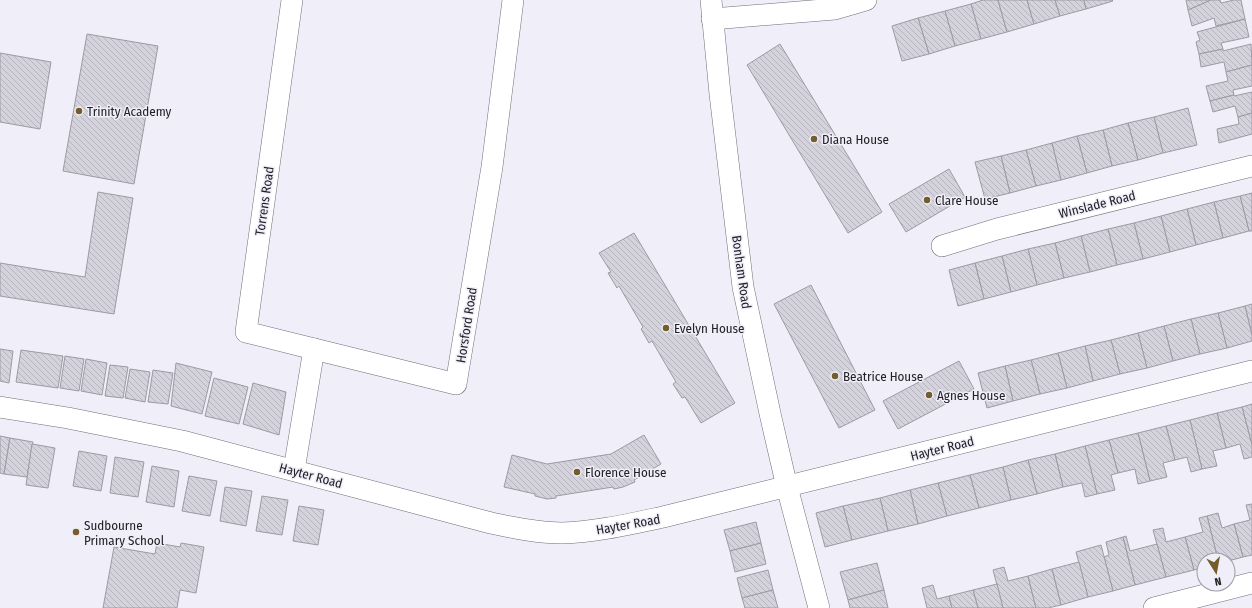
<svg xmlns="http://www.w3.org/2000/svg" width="1252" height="608" viewBox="0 0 1252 608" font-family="'Fira Sans Condensed',sans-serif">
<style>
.building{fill:url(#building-back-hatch);stroke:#9c9aa4}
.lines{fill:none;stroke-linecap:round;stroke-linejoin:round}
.minor-casing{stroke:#6f6e77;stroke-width:22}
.minor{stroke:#fff;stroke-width:21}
.poi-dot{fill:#735d2c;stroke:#f0eef9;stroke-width:1.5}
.labels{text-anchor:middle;stroke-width:3;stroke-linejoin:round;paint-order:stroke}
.poi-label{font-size:13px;fill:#222125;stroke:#f0eef9;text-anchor:start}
.street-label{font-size:13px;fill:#222125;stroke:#f0eef9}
</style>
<defs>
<pattern id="building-back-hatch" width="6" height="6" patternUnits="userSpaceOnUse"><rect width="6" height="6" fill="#d4d2dc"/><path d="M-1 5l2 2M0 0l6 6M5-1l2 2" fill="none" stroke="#b6b4bd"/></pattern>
</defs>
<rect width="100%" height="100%" fill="#f0eef9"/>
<g class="building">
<path d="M983 0H998L1007 32 981 39 971 4Z"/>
<path d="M998 0H1027L1034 24 1007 32Z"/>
<path d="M1027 0H1055L1060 16 1034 24Z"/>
<path d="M1055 0H1084L1086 9 1060 16Z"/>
<path d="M1084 0H1112L1113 1 1086 9Z"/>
<path d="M1186 0H1211L1188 10Z"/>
<path d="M1211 0H1220L1221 3 1234 0H1241L1245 19 1216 26 1214 18 1192 26 1188 10Z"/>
<path d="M971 4 981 39 955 46 945 11Z"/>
<path d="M945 11 955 46 929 54 918 18Z"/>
<path d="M918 18 929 54 902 61 892 26Z"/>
<path d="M1245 19 1249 37 1221 43 1223 49 1199 54 1196 42 1200 40 1197 32Z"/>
<path d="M87 34 158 46 134 184 63 171Z"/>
<path d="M780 44 882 212 848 233 747 65Z"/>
<path d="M1251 44 1252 65 1226 72 1224 62 1201 67 1199 54 1223 49V51Z"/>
<path d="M0 53 51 62 40 129 0 122Z"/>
<path d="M1252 65V86L1233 90 1234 95 1210 101 1206 86 1228 81 1226 72Z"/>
<path d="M1252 92V113L1238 117 1235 106 1213 112 1210 101 1234 95V96Z"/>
<path d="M1188 108 1197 145 1163 153 1154 117Z"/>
<path d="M1252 113V134L1219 143 1217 129 1239 124 1238 117Z"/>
<path d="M1154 117 1163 153 1138 160 1128 123Z"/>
<path d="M1128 123 1138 160 1112 166 1103 130Z"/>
<path d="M1103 130 1112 166 1087 173 1077 136Z"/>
<path d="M1077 136 1087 173 1061 180 1052 143Z"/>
<path d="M1052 143 1061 180 1036 186 1026 150Z"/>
<path d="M1026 150 1036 186 1010 193 1001 156Z"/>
<path d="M1001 156 1010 193 985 199 975 162Z"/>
<path d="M949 169 965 197 906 232 889 204Z"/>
<path d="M98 192 133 198 114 314 0 296V263L85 277Z"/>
<path d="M1252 193V231H1249L1240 196Z"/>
<path d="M1240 196 1249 231 1223 238 1214 202Z"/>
<path d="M1214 202 1223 238 1196 245 1187 209Z"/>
<path d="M1187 209 1196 245 1170 252 1161 216Z"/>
<path d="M1161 216 1170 252 1143 259 1134 223Z"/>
<path d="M1134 223 1143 259 1117 265 1108 229Z"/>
<path d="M1108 229 1117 265 1090 272 1081 236Z"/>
<path d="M634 233 735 403 701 423 685 397 682 398 673 384 676 382 652 341 649 343 641 329 643 327 619 286 617 288 608 273 611 272 599 253Z"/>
<path d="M1081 236 1090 272 1064 278 1055 243Z"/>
<path d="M1055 243 1064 278 1037 285 1028 249Z"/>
<path d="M1028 249 1037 285 1011 292 1002 256Z"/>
<path d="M1002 256 1011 292 984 299 975 263Z"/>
<path d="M975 263 984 299 958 306 949 270Z"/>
<path d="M811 285 875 410 839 428 774 304Z"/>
<path d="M1252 304V335L1245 306Z"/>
<path d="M1245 306 1252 335V341L1227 348 1218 313Z"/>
<path d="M1218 313 1227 348 1200 354 1191 319Z"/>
<path d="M1191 319 1200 354 1173 361 1164 326Z"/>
<path d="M1164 326 1173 361 1147 368 1138 333Z"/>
<path d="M1138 333 1147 368 1120 374 1111 340Z"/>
<path d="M1111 340 1120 374 1093 381 1085 346Z"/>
<path d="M1085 346 1093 381 1067 388 1058 353Z"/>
<path d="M0 349 13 351 9 383 0 381Z"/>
<path d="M21 350 63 356 58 388 16 382Z"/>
<path d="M1058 353 1067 388 1040 394 1031 360Z"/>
<path d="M65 356 84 359 79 391 60 388Z"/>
<path d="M86 359 107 363 102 395 81 391Z"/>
<path d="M1031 360 1040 394 1013 401 1005 366Z"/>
<path d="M959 361 974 389 898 429 883 401Z"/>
<path d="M176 363 212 372 202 414 171 406Z"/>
<path d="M110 365 128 367 123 398 105 396Z"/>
<path d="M1005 366 1013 401 987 408 978 373Z"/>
<path d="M130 369 150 372 145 402 125 398Z"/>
<path d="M153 370 173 373 168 404 148 402Z"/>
<path d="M214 378 248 387 239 424 205 416Z"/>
<path d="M253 383 286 392 279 435 243 424Z"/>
<path d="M1252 404V445L1242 407Z"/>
<path d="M1242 407 1252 445V457L1244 459 1240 444 1226 448 1217 413Z"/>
<path d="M1217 413 1226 448 1213 451 1217 466 1202 469 1190 420Z"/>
<path d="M1190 420 1202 469 1191 472 1187 457 1175 460 1166 426Z"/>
<path d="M1166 426 1175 460 1163 463 1167 477 1150 481 1138 433Z"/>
<path d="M1138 433 1150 481 1138 484 1135 469 1118 473 1109 440Z"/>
<path d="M644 435 661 464 634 480 635 482 623 487 614 489 613 487 556 496V498L547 499 535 496V494L504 487 512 455 547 464 611 454Z"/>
<path d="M0 436 10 438 4 474 0 473Z"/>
<path d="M10 438 33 442 27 477 4 474Z"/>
<path d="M1109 440 1118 473 1111 475 1115 490 1097 494 1085 446Z"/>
<path d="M32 444 55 448 48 488 26 485Z"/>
<path d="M1085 446 1097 494 1085 497 1082 483 1063 487 1055 454Z"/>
<path d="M79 451 107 456 101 491 73 486Z"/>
<path d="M1055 454 1063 487 1037 494 1028 460Z"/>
<path d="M115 457 144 462 138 497 110 493Z"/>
<path d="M1028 460 1037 494 1011 500 1003 467Z"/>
<path d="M152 466 179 471 174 507 146 502Z"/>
<path d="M1003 467 1011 500 979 508 970 475Z"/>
<path d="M970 475 979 508 947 516 938 483Z"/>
<path d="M189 476 217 481 210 516 182 511Z"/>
<path d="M938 483 947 516 918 524 910 490Z"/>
<path d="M225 487 252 491 246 526 220 521Z"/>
<path d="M910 490 918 524 888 531 880 498Z"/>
<path d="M262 496 288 500 282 535 256 531Z"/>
<path d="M880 498 888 531 852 540 843 506Z"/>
<path d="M1252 504V555L1243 557 1234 524 1250 520 1246 505Z"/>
<path d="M299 506 324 510 318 545 293 541Z"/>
<path d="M843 506 852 540 825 547 816 513Z"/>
<path d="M1218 513 1222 528 1234 524 1243 557 1228 561 1218 560 1207 516Z"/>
<path d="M1207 516 1218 560H1204V567L1194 570 1185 537 1203 532 1199 518Z"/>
<path d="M756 522 761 543 730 551 724 530Z"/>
<path d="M1163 528 1166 542 1185 537 1194 570 1166 577 1153 530Z"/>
<path d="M1126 536 1130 551 1157 544 1166 577 1135 585 1123 537Z"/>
<path d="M1123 537 1135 585 1113 591 1104 557 1109 555 1106 542Z"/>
<path d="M157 543 180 547 181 543 204 547 196 593 180 590 177 608H103L114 547 155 554Z"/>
<path d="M761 543 766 564 735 572 730 551Z"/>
<path d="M1101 545 1113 591 1088 597 1076 552Z"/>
<path d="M1079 562 1088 597 1061 605 1052 569Z"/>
<path d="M877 563 884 590 848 600 840 572Z"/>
<path d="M1004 567 1008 581 1028 576 1036 608H1003L993 570Z"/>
<path d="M1052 569 1061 605 1048 608H1036L1028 576Z"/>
<path d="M768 570 773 590 742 598 737 578Z"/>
<path d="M997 584 1003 608H978L973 590Z"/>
<path d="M933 585 937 599 949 596 952 608H927L922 588Z"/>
<path d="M773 590 778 608H745L742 598Z"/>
<path d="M884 590 888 608H850L848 600Z"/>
<path d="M973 590 978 608H952L949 596Z"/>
</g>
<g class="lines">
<g class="minor-casing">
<g id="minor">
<path d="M292 0 246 332 314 349"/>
<path d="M711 0 720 94 743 287 771 418 787 487 819 608"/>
<path d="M712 19 835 9 866 0"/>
<path d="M942 246 997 229 1252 166"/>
<path d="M0 407 68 418 182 441 491 523C514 528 538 533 562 533 596 532 630 524 663 517L1252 371"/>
<path d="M294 470 314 349 456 384 492 167 513 0"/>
<path d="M1154 608 1252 583"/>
</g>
</g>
<use href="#minor" class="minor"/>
</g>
<g class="poi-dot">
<circle cx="79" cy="111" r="4"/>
<circle cx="814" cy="139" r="4"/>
<circle cx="927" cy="200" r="4"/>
<circle cx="666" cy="328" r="4"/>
<circle cx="835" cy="376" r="4"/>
<circle cx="929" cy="395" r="4"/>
<circle cx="577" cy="472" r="4"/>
<circle cx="76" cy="532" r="4"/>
</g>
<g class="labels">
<g class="poi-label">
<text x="87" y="116">Trinity Academy</text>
<text x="822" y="144">Diana House</text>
<text x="935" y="205">Clare House</text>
<text x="674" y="333">Evelyn House</text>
<text x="843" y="381">Beatrice House</text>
<text x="937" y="400">Agnes House</text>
<text x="585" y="477">Florence House</text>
<text x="84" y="530">Sudbourne<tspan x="84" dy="15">Primary School</tspan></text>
</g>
<g class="street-label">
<text transform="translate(264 201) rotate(-82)" y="5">Torrens Road</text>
<text transform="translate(1097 204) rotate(-14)" y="5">Winslade Road</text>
<text transform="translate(742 272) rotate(82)" y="5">Bonham Road</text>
<text transform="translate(466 325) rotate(-81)" y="5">Horsford Road</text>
<text transform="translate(942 448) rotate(-14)" y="5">Hayter Road</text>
<text transform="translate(311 475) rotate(15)" y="5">Hayter Road</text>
<text transform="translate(628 524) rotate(-10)" y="5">Hayter Road</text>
</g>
</g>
<g transform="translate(1216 572) rotate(169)"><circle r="19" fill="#f0eef9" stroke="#9e9ca4"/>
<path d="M0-3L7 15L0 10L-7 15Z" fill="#735d2c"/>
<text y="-6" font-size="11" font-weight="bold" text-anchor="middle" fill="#222125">N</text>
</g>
</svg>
